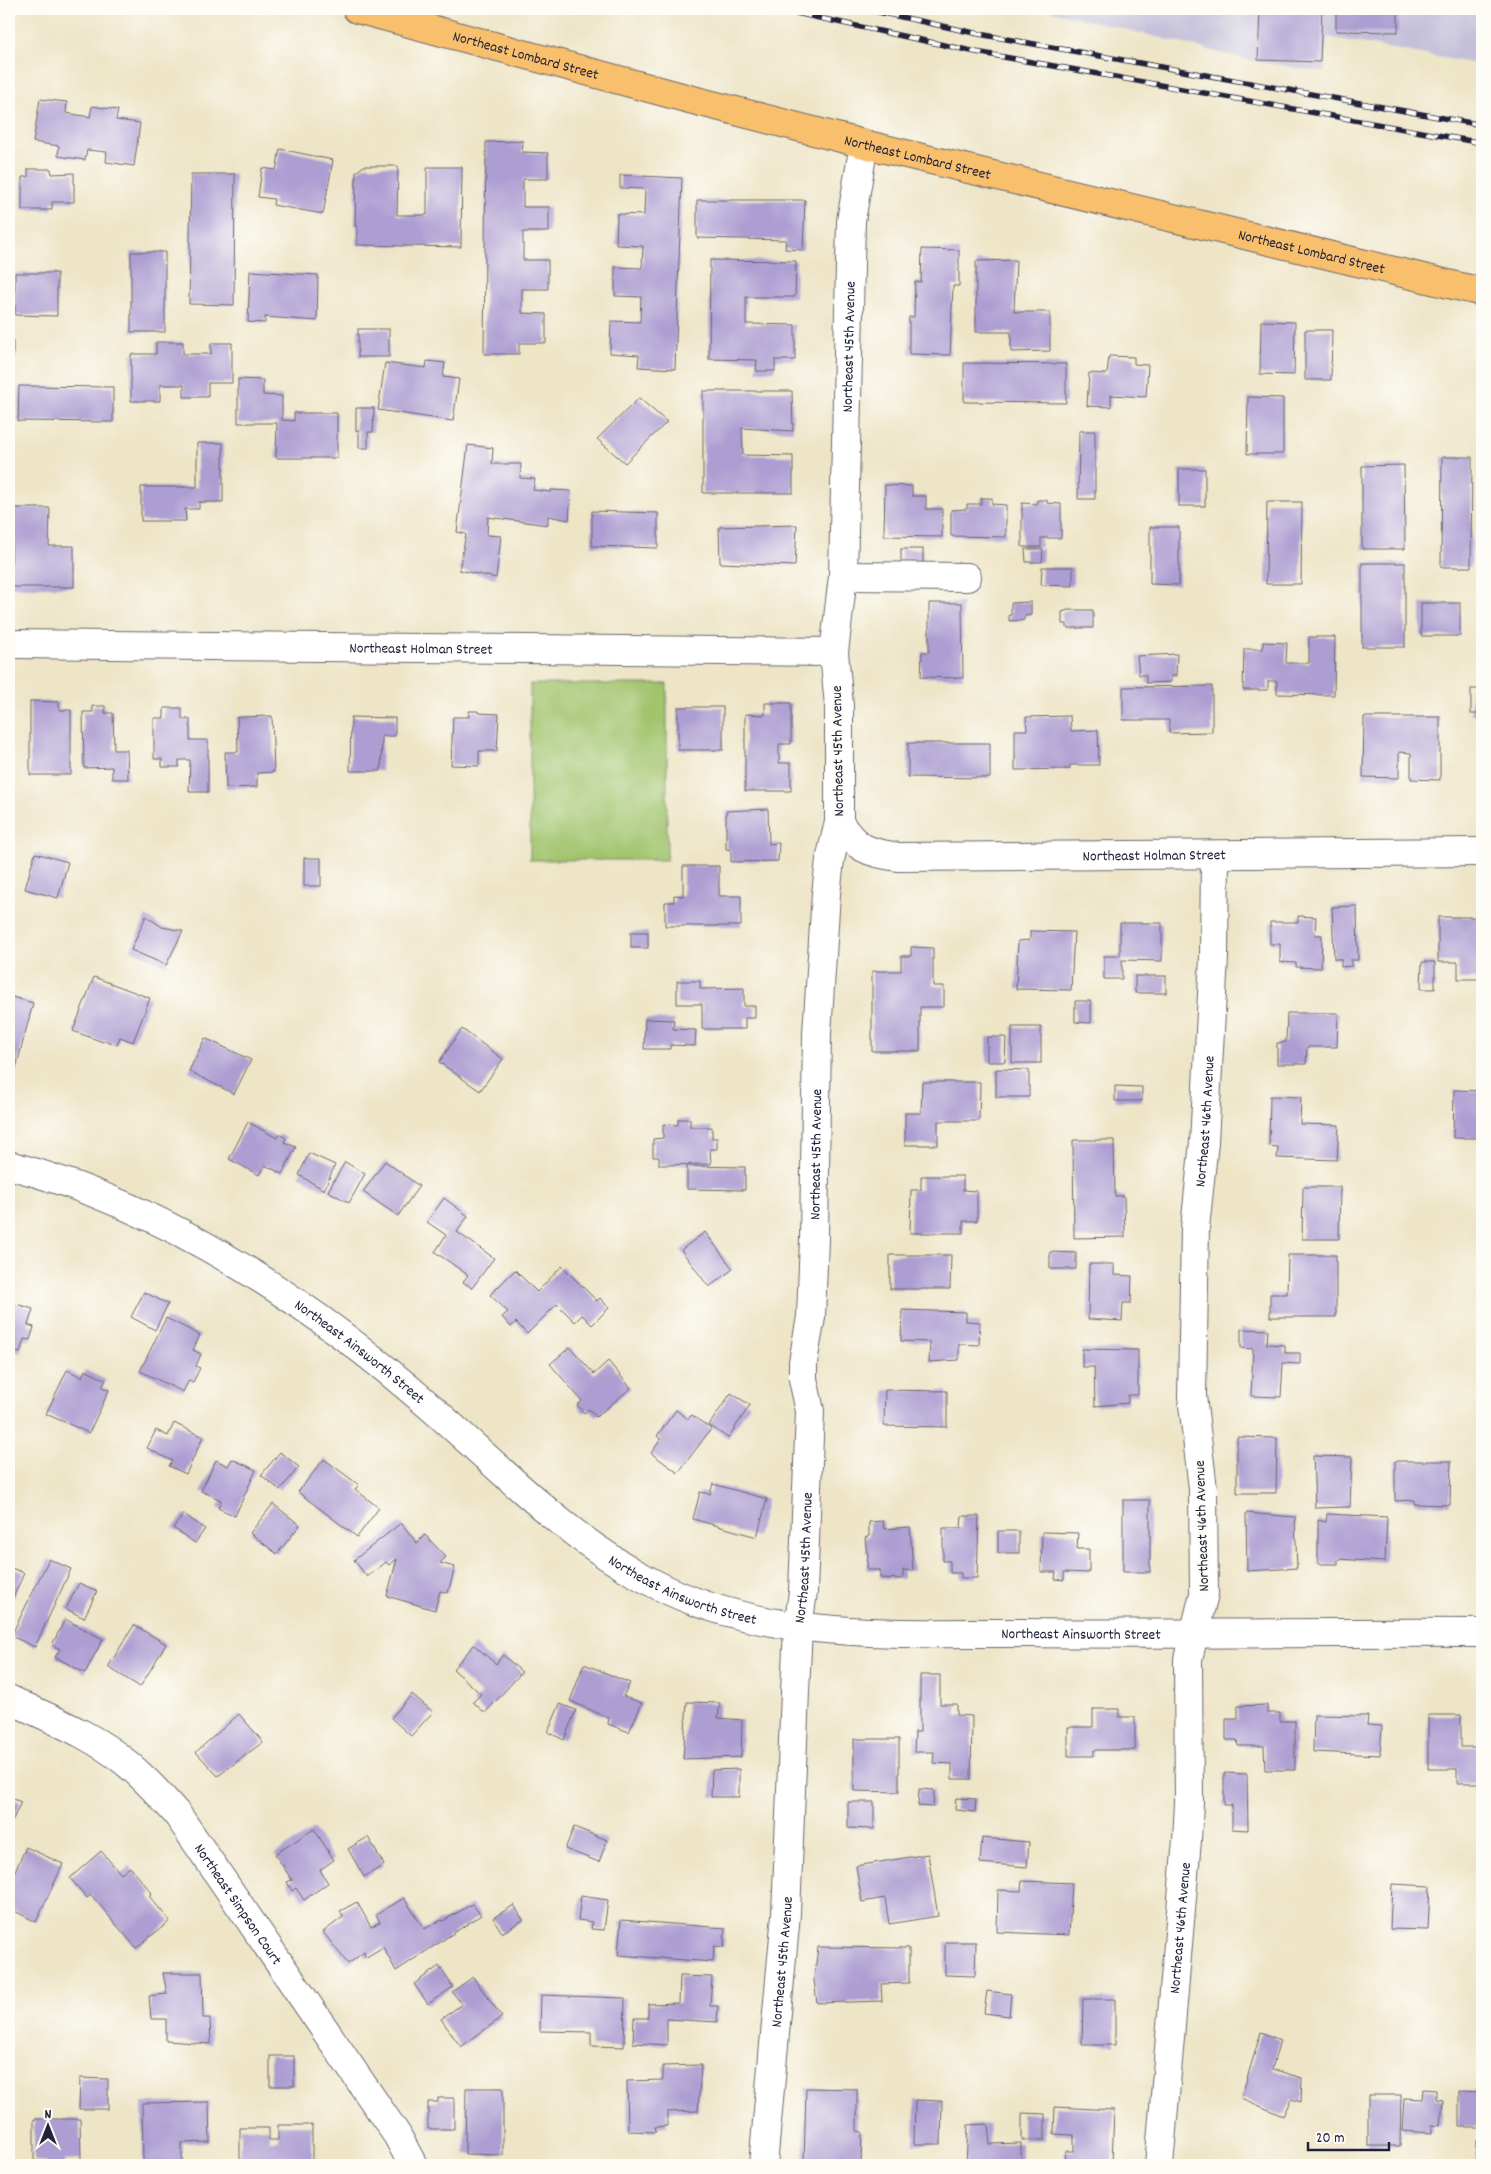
<svg xmlns="http://www.w3.org/2000/svg" width="1491" height="2174" viewBox="0 0 1491 2174" font-family="Dekko,sans-serif">
<style>
.industrial{fill:#c5c0da}
.green{fill:#a1c46d;stroke:#627354}
.building{fill:#ac9dd2}
.lines{fill:none;stroke-linecap:round;stroke-linejoin:round}
.minor-casing{stroke:#69666c;stroke-width:30}
.major-casing{stroke:#69666c;stroke-width:30}
.minor{stroke:#fff;stroke-width:28}
.major{stroke:#f8bf6c;stroke-width:28}
.rail-casing{stroke:#22223b;stroke-width:5.5}
.rail{stroke:#fdfcf7;stroke-width:4;stroke-dasharray:11;stroke-linecap:butt}
.labels{text-anchor:middle;stroke-width:4.5;stroke-linejoin:round;paint-order:stroke}
.street-label{font-size:15px;fill:#22223b;stroke:#fdfcf7}
</style>
<rect width="100%" height="100%" fill="#fdfcf7"/>
<filter id="ink" filterUnits="userSpaceOnUse"><feTurbulence type="fractalNoise" baseFrequency=".02" numOctaves="2"/><feDisplacementMap in="SourceGraphic" scale="10" xChannelSelector="R" yChannelSelector="G"/><feConvolveMatrix kernelMatrix="1 2 1 2 8 2 1 2 1" color-interpolation-filters="sRGB"/></filter>
<filter id="wash" filterUnits="userSpaceOnUse"><feTurbulence type="fractalNoise" baseFrequency=".0096" numOctaves="4" result="noise"/><feDisplacementMap in="SourceGraphic" scale="20" xChannelSelector="R" yChannelSelector="G"/><feGaussianBlur stdDeviation="1.12" result="paint"/><feColorMatrix in="noise" values="0 0 0 0 0 0 0 0 0 0 0 0 0 0 0 0 0 1.4 0 .05"/><feComposite in="paint" operator="in"/></filter>
<g filter="url(#wash)">
<rect width="100%" height="100%" fill="#eee5c7"/>
<path class="industrial" d="M1043 9H1482V65L1327 37 1325 72 1258 62Z"/>
<rect class="green" x="530" y="684" width="137" height="176"/>
<g id="blocks">
<g class="building">
<path d="M1260 9H1322L1320 62 1258 60Z"/>
<path d="M1336 9H1398V32L1336 31Z"/>
<path d="M40 99 67 102 66 113 90 117 92 106 118 110 116 120 140 123 134 166 106 162 107 152 87 150 85 160 58 156 59 146 33 142Z"/>
<path d="M523 141 522 152 548 153V179H523V207H549V232H523V260H548V289H522V313L546 314V343H519V354H484L486 142Z"/>
<path d="M280 149 333 160 323 214 273 205 274 199 258 197 262 168 276 170Z"/>
<path d="M364 166H398L397 215H427V167H462L461 247 357 245V226H355L356 172Z"/>
<path d="M28 169H51L52 174 74 173V202H52V210H22V177H28Z"/>
<path d="M191 174H235L234 305 189 304Z"/>
<path d="M620 175 682 178 675 369 638 367 639 355 610 353 611 321 640 322 641 297 615 296V267L642 268 643 246 616 245 617 214 644 215 645 189 620 188Z"/>
<path d="M697 200H805L803 250 785 249 786 240 697 238Z"/>
<path d="M922 249 959 250V286H953L950 355 909 354V317H914L915 282H921Z"/>
<rect x="131" y="252" width="34" height="80"/>
<path d="M710 260 796 261 795 297H746V324L795 325V360H775V371H756L757 360 709 359Z"/>
<path d="M1016 260 1014 312H1050V351L1011 352V332H976V261Z"/>
<path d="M250 271 318 275 317 321 265 317V323L248 322Z"/>
<path d="M15 273H57V316L15 315Z"/>
<path d="M1261 321 1295 322 1294 375 1260 374Z"/>
<rect x="358" y="329" width="31" height="28"/>
<path d="M1305 330H1332L1331 380H1305Z"/>
<rect x="9" y="340" width="4" height="17"/>
<path d="M156 342H183V354H211V343H232V383H208V397H184V385H160V401H131V354H156Z"/>
<path d="M1109 356 1134 357V364L1148 365 1146 397 1111 395V407L1087 406 1089 373 1107 374Z"/>
<path d="M427 361 445 363 443 377 459 379 453 421 378 410 385 363 426 368Z"/>
<path d="M964 363 1066 364V403L964 402Z"/>
<path d="M238 379 263 380V395L282 396V420L294 421V413H337V458H276L277 423H238Z"/>
<path d="M19 386 113 387V422L18 421Z"/>
<path d="M703 391H792L793 431 742 428 743 455 793 456V493H703Z"/>
<path d="M1248 397 1283 398V454H1247Z"/>
<path d="M639 398 667 422 625 463 597 439Z"/>
<path d="M356 408H374L373 432H368V448H359V430L356 431Z"/>
<path d="M1079 431H1095V499H1078Z"/>
<path d="M197 443H223V502H199V509H185L186 521H141V487H197Z"/>
<path d="M468 445 493 448 492 464H521L520 478 535 479 533 490 551 492V490L571 491 569 520 548 516V525L488 517 487 535 501 536 496 578 459 570 466 534 457 532Z"/>
<path d="M1442 457H1472L1471 567H1441Z"/>
<path d="M1404 465 1405 549H1362V466Z"/>
<rect x="1179" y="469" width="26" height="37"/>
<path d="M885 485 912 486V496H926V509H942V537L884 536Z"/>
<path d="M981 498H992V504L1006 505V537L951 536V510L967 509V504H981Z"/>
<path d="M1037 500H1047V503L1061 504V538H1041V547H1022V503L1037 504Z"/>
<path d="M1267 502H1302L1301 584H1266Z"/>
<path d="M12 508H50L49 546H74V587H11Z"/>
<path d="M592 511 658 513V548L592 546Z"/>
<path d="M797 525 795 566 720 563 719 527Z"/>
<path d="M1150 527H1179V585L1150 584Z"/>
<rect x="901" y="549" width="22" height="17"/>
<path d="M1025 549H1043L1042 562H1026Z"/>
<rect x="1362" y="563" width="43" height="84"/>
<path d="M1042 567H1073V586L1041 585Z"/>
<path d="M1031 602V615L1024 616V620L1009 621V615H1011V603Z"/>
<path d="M929 603H962L963 678 921 677 922 652H929Z"/>
<rect x="1421" y="603" width="39" height="33"/>
<path d="M1068 610H1093V628H1067V624H1062V612Z"/>
<path d="M1309 637H1335L1334 695 1277 694V681H1268V690H1243L1244 649H1263V642L1287 643 1286 663H1309Z"/>
<path d="M1177 654 1176 676H1171V682L1146 683V675H1139L1137 656Z"/>
<path d="M1212 686V732L1169 733V720H1123V687Z"/>
<rect x="1471" y="689" width="11" height="25"/>
<path d="M30 701 59 702V710H71V775H30Z"/>
<path d="M765 703H791V744H779V763H791V791H745V714L765 715Z"/>
<path d="M92 706H105V713H113L114 750H127L128 779H112V767L84 768 83 712H93Z"/>
<rect x="678" y="707" width="45" height="43"/>
<path d="M164 708H182V719H190V740H208V792H189L190 760H179V767H162V759H154V718H164Z"/>
<path d="M469 711H478V713L499 714 497 751H479V766L451 765 453 717H469Z"/>
<path d="M272 716 274 772 257 773V787L226 788 225 752H238L237 717Z"/>
<path d="M1070 716 1071 731 1098 730 1099 765H1070V769L1015 770V730H1027L1026 717Z"/>
<path d="M351 717 395 718V736H382L381 771H350Z"/>
<path d="M1364 717H1440V780L1411 779V753L1399 752V778L1363 777Z"/>
<path d="M908 743H990V778L908 777Z"/>
<path d="M768 809 769 844 779 843 778 861 731 862V850L726 849V811Z"/>
<path d="M35 853 68 862 58 898 25 889Z"/>
<rect x="304" y="858" width="17" height="28"/>
<path d="M683 866H719V896H741V926H665V902H674V895L683 896Z"/>
<path d="M1357 906 1358 960H1350L1352 966 1341 967V959H1334L1332 907Z"/>
<path d="M146 916 162 927 183 931 166 965 131 950Z"/>
<path d="M1298 916 1316 917 1315 935H1322L1321 968 1296 967V963L1280 962V944H1270V922H1298Z"/>
<path d="M1438 917H1482V979H1458V962H1438Z"/>
<path d="M1120 923H1162V961L1122 960V979H1104V956H1120Z"/>
<path d="M1030 931 1074 932 1071 990 1016 989 1018 941 1030 940Z"/>
<rect x="631" y="932" width="17" height="16"/>
<path d="M911 947 933 948V986H944V1007H920V1051H872V971H901V956H911Z"/>
<path d="M1422 962H1435V989H1421Z"/>
<rect x="1135" y="976" width="31" height="17"/>
<path d="M94 977 150 998 133 1042 120 1037 117 1045 104 1040 103 1042 73 1031Z"/>
<path d="M677 981H700V989L744 988V1006H755V1018H745V1029H702V1004H677Z"/>
<path d="M9 996 33 1003 15 1072 9 1070Z"/>
<path d="M1075 1001H1091V1023L1075 1022Z"/>
<path d="M1287 1013H1338L1337 1047H1307L1306 1064H1277V1043L1286 1042Z"/>
<path d="M645 1019 674 1020 673 1029 696 1030 695 1046 670 1045V1049H644Z"/>
<rect x="1012" y="1027" width="29" height="36"/>
<path d="M462 1029 503 1059 480 1091 439 1062Z"/>
<path d="M987 1037H1006L1005 1062H987Z"/>
<path d="M205 1038 251 1060 234 1094 189 1071Z"/>
<path d="M996 1069 1029 1070V1097H996Z"/>
<path d="M922 1082H980L979 1121H938V1145H905V1113H921Z"/>
<path d="M1115 1086 1142 1087V1101H1115Z"/>
<path d="M1454 1090 1482 1091V1138H1453Z"/>
<path d="M1270 1096 1301 1097 1300 1124 1339 1125 1337 1160 1277 1158 1278 1147 1269 1146Z"/>
<path d="M678 1119H690V1127H712V1138H717V1149H710L711 1164 659 1165V1157H653V1139L663 1138V1124L678 1125Z"/>
<path d="M248 1122 277 1138 279 1134 286 1138 284 1142 296 1147 282 1174 265 1165 259 1175 229 1159Z"/>
<path d="M1073 1140H1114L1115 1196H1124L1125 1237 1074 1238Z"/>
<path d="M309 1153 335 1165 324 1190 299 1175Z"/>
<path d="M385 1161 419 1186 398 1216 363 1192Z"/>
<path d="M345 1162 365 1174 349 1203 328 1191Z"/>
<path d="M687 1166 745 1167V1190L687 1189Z"/>
<path d="M921 1176H963V1190L977 1191V1221H963V1233H910L911 1190H921Z"/>
<path d="M1303 1187H1340L1339 1239H1302Z"/>
<path d="M444 1198 468 1216 457 1232 494 1258 472 1288 463 1282 468 1275 435 1252 446 1235 427 1222Z"/>
<path d="M705 1232 733 1269 709 1287 681 1250Z"/>
<path d="M1050 1252 1076 1253V1269H1050Z"/>
<path d="M890 1255H951L950 1289H890Z"/>
<path d="M1288 1255H1336V1317H1270V1294H1287Z"/>
<path d="M1089 1264H1114V1275L1132 1276 1131 1303H1123L1122 1321 1088 1319Z"/>
<path d="M562 1266 597 1301 600 1298 609 1308 592 1325 582 1315 575 1322 557 1304 527 1334 516 1322 511 1327 502 1317 508 1312 490 1295 515 1270 537 1292Z"/>
<path d="M144 1292 168 1304 155 1330 131 1317Z"/>
<path d="M9 1302 33 1309 28 1325 34 1327 30 1340 24 1339 20 1353 9 1350Z"/>
<path d="M902 1310 966 1312V1321L980 1322 979 1345 959 1344V1360L929 1362 930 1342 901 1341Z"/>
<path d="M166 1318 200 1335 193 1350 201 1354 196 1366 200 1368 193 1382 189 1380 183 1392 140 1371Z"/>
<path d="M1241 1329 1268 1330 1267 1344 1285 1345V1353H1300V1364L1283 1363 1281 1397 1251 1396 1253 1349 1241 1348Z"/>
<path d="M570 1347 594 1374 608 1361 631 1388 596 1417 589 1409 584 1413 577 1405 582 1401 550 1364Z"/>
<path d="M1082 1349 1138 1350V1395H1128V1403L1095 1406 1094 1367H1082Z"/>
<path d="M67 1370 82 1377 85 1370 106 1380 102 1387 109 1390 89 1433 46 1414Z"/>
<path d="M885 1390 947 1391V1427L884 1426Z"/>
<path d="M731 1393 750 1405 728 1438 709 1425Z"/>
<path d="M676 1410 688 1419 692 1415 711 1429 678 1473 651 1453 661 1439 657 1436Z"/>
<path d="M174 1423 203 1437 186 1474 169 1466 172 1461 147 1448 156 1430 168 1436Z"/>
<path d="M1237 1437 1277 1438 1276 1493H1237Z"/>
<path d="M280 1452 299 1467 280 1490 261 1475Z"/>
<path d="M1313 1456 1352 1457 1350 1507 1315 1508Z"/>
<path d="M232 1459 256 1470 235 1516 218 1508 221 1500 201 1491 216 1460 228 1466Z"/>
<path d="M324 1459 359 1485 355 1489 379 1508 357 1537 298 1492Z"/>
<path d="M1395 1461H1451L1450 1505 1414 1504V1500L1395 1501Z"/>
<path d="M713 1484 767 1499 757 1537 693 1519 700 1492 710 1494Z"/>
<rect x="1123" y="1500" width="27" height="72"/>
<path d="M273 1504 300 1525 277 1554 250 1533Z"/>
<path d="M1246 1513 1295 1517 1297 1568 1247 1571Z"/>
<path d="M184 1514 205 1529 195 1543 173 1528Z"/>
<path d="M1327 1514 1387 1517 1385 1562 1338 1559V1564H1318V1520L1326 1522Z"/>
<path d="M962 1516H979L977 1578H961V1573H950V1561H943V1528H961Z"/>
<path d="M883 1521 884 1529 910 1527 913 1571 903 1570V1579L880 1578V1570H867L868 1553H867L865 1538 869 1536V1522Z"/>
<path d="M401 1523 417 1543 425 1535 446 1557 440 1563 455 1567 448 1593 440 1591 435 1610 387 1596 397 1559 389 1565 386 1562 367 1577 354 1560Z"/>
<rect x="998" y="1531" width="21" height="22"/>
<path d="M1042 1532 1078 1533 1077 1549H1089V1573L1064 1572V1580L1055 1579 1056 1572H1041Z"/>
<path d="M49 1559 71 1569 35 1647 11 1636Z"/>
<path d="M9 1567 24 1573 9 1607Z"/>
<path d="M79 1583 97 1591 84 1618 66 1609Z"/>
<path d="M65 1619 103 1639 85 1673 55 1657 60 1649 52 1645Z"/>
<path d="M134 1625 166 1644 140 1687 108 1667Z"/>
<path d="M474 1645 496 1664 503 1655 522 1672 485 1713 473 1702 481 1694 453 1669Z"/>
<path d="M584 1664 630 1683 623 1696 642 1703 629 1732 608 1724 609 1718 570 1701Z"/>
<path d="M920 1675H940V1704H957V1715L972 1716 971 1779H952V1764L933 1763 934 1752H914L915 1732H920Z"/>
<path d="M412 1694 433 1712 411 1736 391 1718Z"/>
<path d="M687 1702 720 1703 718 1718 742 1720 741 1757 683 1759Z"/>
<path d="M560 1704 576 1710 564 1740 548 1732Z"/>
<path d="M1267 1705V1713H1280V1721H1295V1770H1265L1264 1746H1238L1237 1740H1226V1719H1238V1706Z"/>
<path d="M1093 1709H1119V1717H1135V1750H1094V1756H1068V1727H1093Z"/>
<path d="M239 1714 263 1742 218 1776 196 1752Z"/>
<path d="M1314 1715 1368 1716 1367 1725 1382 1726 1380 1755 1313 1752Z"/>
<path d="M1428 1715H1461V1747H1482V1783H1457V1769H1428Z"/>
<path d="M854 1739H899V1792L854 1791Z"/>
<path d="M739 1769V1797H711L712 1770Z"/>
<path d="M1224 1773 1247 1774 1248 1830 1232 1829V1805H1224Z"/>
<path d="M919 1789 934 1790 933 1807 918 1806Z"/>
<path d="M9 1797 21 1802 9 1828Z"/>
<path d="M956 1798 976 1799 975 1812 955 1810Z"/>
<path d="M848 1802H874V1829L848 1828Z"/>
<path d="M574 1827 607 1840 599 1862 565 1849Z"/>
<path d="M314 1829 334 1860 320 1870 328 1883 304 1900 296 1888 292 1891 287 1882 292 1880 275 1854Z"/>
<path d="M368 1837 384 1865 364 1877 348 1849Z"/>
<path d="M982 1838 1029 1842 1027 1867 980 1863Z"/>
<path d="M26 1847 63 1864 36 1922 9 1908V1884Z"/>
<path d="M101 1851 121 1874 130 1867 152 1893 149 1896 170 1921 136 1948 91 1895 87 1898 70 1878Z"/>
<path d="M928 1854 938 1916 889 1924 885 1898 862 1902 856 1866Z"/>
<path d="M1022 1881 1072 1883 1069 1935 997 1932 998 1890 1021 1891Z"/>
<path d="M1392 1884 1430 1886 1428 1930 1390 1929Z"/>
<path d="M581 1896 608 1900 604 1930 591 1929 592 1922 578 1920Z"/>
<path d="M404 1898 424 1929 442 1920 443 1921 472 1904 481 1915 396 1971 383 1947 365 1958 364 1952 348 1964 323 1932 343 1917 340 1911 357 1902 371 1927 380 1922 376 1915Z"/>
<path d="M514 1905 523 1920 502 1933 493 1918Z"/>
<path d="M621 1920 725 1928 724 1947 714 1946 713 1962 618 1955Z"/>
<path d="M945 1942H976L975 1976 945 1975Z"/>
<path d="M818 1947 909 1948V1983L881 1984 882 2001 817 2003 814 1980Z"/>
<path d="M439 1966 453 1987 428 2004 414 1984Z"/>
<path d="M163 1973H202L203 2018H210L211 2044 166 2041V2019H151L149 1996 167 1994Z"/>
<path d="M680 1976 712 1977 710 2006H718L717 2022 667 2019V2045L633 2043 634 2018H648V2004L679 2003Z"/>
<path d="M473 1977 502 2017 461 2047 441 2019 462 2004 452 1992Z"/>
<path d="M987 1991 1011 1994 1009 2016 984 2013Z"/>
<path d="M541 1995 625 1998 624 2047 591 2046V2032L540 2031Z"/>
<path d="M1083 1999H1115V2045H1082Z"/>
<path d="M1261 2032 1280 2040 1272 2069 1302 2078 1301 2102 1291 2099 1283 2116 1241 2098Z"/>
<rect x="270" y="2056" width="24" height="30"/>
<path d="M701 2065 698 2111 667 2112V2126L655 2127 656 2132 628 2131 627 2081 663 2080V2066Z"/>
<path d="M80 2078 108 2079V2109H79Z"/>
<path d="M466 2088H503V2155L465 2154Z"/>
<path d="M806 2088 857 2089V2131L862 2132 861 2165H804Z"/>
<path d="M1424 2089 1436 2090V2099L1443 2100 1441 2126 1432 2125V2133L1402 2131 1404 2098 1423 2099Z"/>
<path d="M1459 2091 1482 2092V2127H1459Z"/>
<path d="M1368 2095H1401L1400 2146H1368Z"/>
<path d="M438 2098H454V2129H428V2102H438Z"/>
<path d="M915 2100 942 2101 941 2144H914Z"/>
<path d="M209 2102 210 2142 182 2143V2165H143L142 2103Z"/>
<path d="M1055 2107 1114 2110 1112 2163 1100 2162V2165H1064L1065 2151H1074V2135L1054 2134Z"/>
<path d="M1022 2113 1045 2114V2140H1022Z"/>
<path d="M34 2119H80L81 2160 65 2161V2165H47V2162L34 2161Z"/>
<path d="M988 2124 990 2144 1021 2143V2165H966L968 2125Z"/>
<path d="M278 2125H312V2164L240 2165V2128H269V2140H278Z"/>
<rect x="1477" y="2140" width="5" height="25"/>
</g>
</g>
</g>
<g filter="url(#ink)">
<use href="#blocks" fill-opacity="0" stroke="#69666c" stroke-width="1"/>
<g class="lines">
<g class="minor-casing">
<g id="minor">
<path d="M843 576 967 577"/>
<path id="s1" d="M9 644 834 652"/>
<path id="s2" d="M839 822C856 849 867 852 898 857L1482 852"/>
<path id="s3" d="M9 1165C164 1206 306 1299 427 1404 502 1469 565 1538 655 1584 769 1643 905 1632 1029 1633 1180 1635 1331 1632 1482 1633"/>
<path id="s4" d="M9 1699C48 1718 91 1734 125 1762 144 1777 160 1795 177 1814L397 2135 413 2165"/>
<path id="s5" d="M763 2165 786 1914 795 1692 798 1627 803 1592 810 1411 803 1379V1362L811 1317 814 1239 817 1033 826 894 830 860 839 822V706L834 652 843 576 851 221 864 144"/>
<path id="s6" d="M1159 2165 1187 1840 1189 1803 1188 1659 1204 1594 1203 1489 1192 1396 1195 1228 1204 1142 1214 957 1215 855"/>
</g>
</g>
<g class="major-casing">
<g id="major">
<path id="s7" d="M357 9 693 100 864 144 1482 292"/>
</g>
</g>
<use href="#minor" class="minor"/>
<use href="#major" class="major"/>
<g class="rail-casing">
<g id="rail">
<path d="M778 9 976 52 1482 143"/>
<path d="M865 9 979 34 1482 125"/>
</g>
</g>
<use href="#rail" class="rail"/>
</g>
</g>
<g class="labels">
<g class="street-label">
<text dy="5" stroke="none"><textPath href="#s7" startOffset="175">Northeast Lombard Street</textPath></text>
<text dy="5" stroke="none"><textPath href="#s7" startOffset="580">Northeast Lombard Street</textPath></text>
<text dy="5" stroke="none"><textPath href="#s7" startOffset="985">Northeast Lombard Street</textPath></text>
<text dy="5" stroke="none"><textPath href="#s5" startOffset="1824">Northeast 45th Avenue</textPath></text>
<text dy="5" stroke="none"><textPath href="#s1" startOffset="412">Northeast Holman Street</textPath></text>
<text transform="translate(837 751) rotate(-91)" y="5">Northeast 45th Avenue</text>
<text dy="5" stroke="none"><textPath href="#s2" startOffset="328">Northeast Holman Street</textPath></text>
<text dy="5" stroke="none"><textPath href="#s6" startOffset="1048">Northeast 46th Avenue</textPath></text>
<text dy="5" stroke="none"><textPath href="#s5" startOffset="1014">Northeast 45th Avenue</textPath></text>
<text dy="5" stroke="none"><textPath href="#s3" startOffset="400">Northeast Ainsworth Street</textPath></text>
<text transform="translate(1201 1526) rotate(-92)" y="5">Northeast 46th Avenue</text>
<text dy="5" stroke="none"><textPath href="#s5" startOffset="609">Northeast 45th Avenue</textPath></text>
<text dy="5" stroke="none"><textPath href="#s3" startOffset="805">Northeast Ainsworth Street</textPath></text>
<text dy="5" stroke="none"><textPath href="#s3" startOffset="1210">Northeast Ainsworth Street</textPath></text>
<text dy="5" stroke="none"><textPath href="#s4" startOffset="315">Northeast Simpson Court</textPath></text>
<text dy="5" stroke="none"><textPath href="#s6" startOffset="238">Northeast 46th Avenue</textPath></text>
<text dy="5" stroke="none"><textPath href="#s5" startOffset="204">Northeast 45th Avenue</textPath></text>
</g>
</g>
<rect width="1491" height="2174" fill="none" stroke="#fdfcf7" stroke-width="30"/>
<g transform="translate(48 2126)" stroke="#fdfcf7" stroke-width="4" paint-order="stroke">
<path d="M0-4L9 19L0 12L-9 19Z" fill="#22223b"/>
<text y="-8" font-size="14" font-weight="bold" text-anchor="middle" fill="#22223b">N</text>
</g>
<path d="M1308 2142v8h81v-8" fill="none" stroke="#22223b" stroke-width="2.5"/>
<text x="1316" y="2142" font-size="15" fill="#22223b" stroke="#fdfcf7" stroke-width="4" paint-order="stroke">20 m</text>
</svg>
